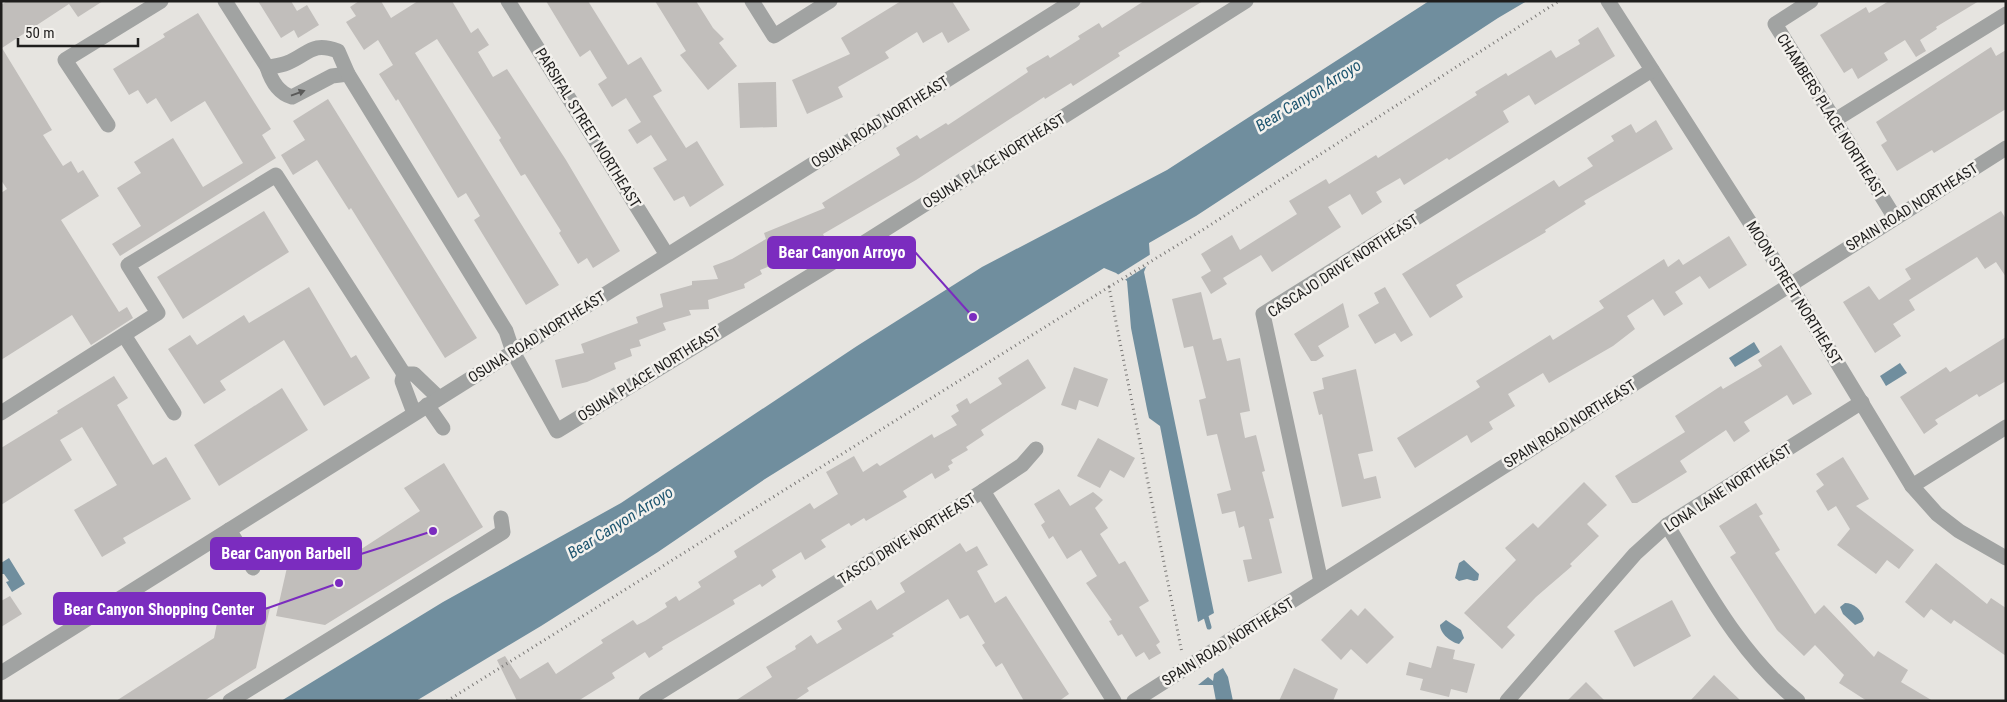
<svg xmlns="http://www.w3.org/2000/svg" width="2007" height="702" viewBox="0 0 2007 702" font-family="'Roboto Condensed',sans-serif">
<style>
.water{fill:#708e9e}
.pier{fill:#e6e4e0}
.lines{fill:none;stroke-linecap:round;stroke-linejoin:round}
.stream{stroke:#708e9e;stroke-width:5}
.building{fill:#c1bebb}
.path{stroke:#7a7876;stroke-width:3;stroke-dasharray:1 4;stroke-linecap:butt}
.minor{stroke:#a1a3a2;stroke-width:15}
.oneway{fill:#5a5a59}
.labels{text-anchor:middle;stroke-width:5;stroke-linejoin:round;paint-order:stroke}
.street-label{font-size:15px;fill:#1f1e1d;stroke:#f3f1ed}
.water-label{font-size:16px;font-style:italic;fill:#1e5670;stroke:#f3f1ed}
.leader{fill:none;stroke:#7b2cbf;stroke-width:2}
.callout-dot{fill:#7b2cbf;stroke:#f3f1ed;stroke-width:2}
.callout{fill:#7b2cbf;stroke:#7b2cbf;stroke-width:2}
.callout-label{font-size:16px;text-anchor:middle;font-weight:bold;fill:#fff}
</style>
<rect width="100%" height="100%" fill="#e6e4e0"/>
<g class="water">
<path d="M1429 1H1527L1498 18 1196 216 1149 243 1150 257 1144 272 1214 613 1198 622 1160 426 1149 418 1147 409 1131 328 1127 281 1116 273 1104 268 765 479 658 552 541 626 416 701H281L443 602 621 503 857 346 982 267 1167 170Z"/>
<path d="M1754 342 1760 352 1735 367 1729 358Z"/>
<path d="M1900 363 1907 373 1886 386 1880 376Z"/>
<path d="M9 558 25 584 12 592 6 582 9 581 4 574H1V563Z"/>
<path d="M1464 560 1479 574 1478 580 1474 581 1467 579 1459 581 1455 578 1459 563Z"/>
<path d="M1845 603C1854 603 1862 610 1864 619L1862 622 1855 625 1843 614 1840 607Z"/>
<path d="M1446 620 1461 630 1464 638 1459 644C1450 642 1440 633 1440 625Z"/>
<path d="M1223 668 1228 677 1233 701H1216L1213 685H1198L1208 677 1213 681 1214 674Z"/>
</g>
<path class="pier" d="M1151 254 1150 264 1123 281 1116 276Z"/>
<g class="lines">
<path class="stream" d="M1205 613 1209 627"/>
</g>
<g class="building">
<path d="M7 1H103L78 17 69 4 2 48 52 130 43 135 63 166 71 161 78 173 83 170 99 196 61 220 119 312 127 307 133 318 91 345 72 315 1 360V193L7 189 1 180V5Z"/>
<path d="M258 1H291L297 11 307 5 319 25 298 38 294 30 281 38Z"/>
<path d="M359 1H381L391 18 418 1H452L471 33 478 28 489 45 478 52 493 77 507 69 566 160 620 251 593 268 587 258 578 264 559 233 561 231 525 174 521 176 499 140 501 138 437 39 415 53 559 285 526 305 474 220 480 216 466 193 458 198 398 99 396 101 379 74 393 65 378 40 364 50 346 22 356 16 350 7Z"/>
<path d="M546 1H588L628 65 641 57 662 91 653 96 686 148 697 141 724 185 690 207 684 196 674 201 653 168 667 160 651 135 637 144 628 130 641 122 626 98 612 107 598 84 607 78 590 50 580 57Z"/>
<path d="M655 1H696L713 28 724 39 719 43 737 66 708 90 680 55 686 51Z"/>
<path d="M901 1H952L970 30 948 43 942 32 923 43 917 32 885 52 889 58 838 87 843 97 807 114 792 80 850 54 841 38Z"/>
<path d="M1144 1H1203L1118 53 1120 56 1073 86 1071 83 1045 99 1044 97 916 180 823 234 825 238 796 250 798 255 760 270 762 274 744 284 745 288 708 300 709 309 689 310 691 315 663 323 666 330 639 340 641 346 630 349 632 356 614 363 616 369 587 382 562 388 555 360 584 353 581 344 638 323 636 317 663 307 660 294 692 285V281L718 279 713 266 732 259 766 239 764 233 825 208 822 203 900 155 896 148 917 135 920 139 946 123 948 125 1028 72 1026 68 1048 55 1050 58 1080 39 1078 36 1099 23 1102 28Z"/>
<path d="M1889 1H1979L1936 27 1937 29 1920 40 1926 51 1916 57 1905 40 1884 53 1888 60 1858 79 1852 68 1844 73 1820 35 1866 7 1869 13Z"/>
<path d="M198 13 271 129 262 135 276 158 120 256 112 244 141 226 117 188 141 173 134 162 173 138 203 187 243 163 205 101 171 122 156 98 147 104 138 90 129 95 113 69 165 37 163 34Z"/>
<path d="M1598 27 1615 56 1535 105 1529 95 1503 111 1509 122 1449 160 1447 158 1404 185 1400 178 1376 192 1382 202 1362 215 1350 194 1328 207 1341 227 1272 272 1261 255 1223 278 1227 284 1211 294 1201 277 1211 271 1201 254 1232 235 1240 250 1297 214 1289 201 1326 179 1329 184 1376 155 1378 158 1477 95 1475 92 1506 73 1508 76 1551 50 1556 58 1580 44 1578 40Z"/>
<path d="M1991 47 1996 56 2006 50V109L1934 153 1932 150 1897 171 1881 145 1887 141 1876 122Z"/>
<path d="M776 82 777 127 740 128 738 83Z"/>
<path d="M328 99 477 338 445 358 351 208 349 210 317 160 293 175 281 155 305 140 293 121Z"/>
<path d="M1656 120 1673 149 1584 201 1586 204 1545 230 1546 232 1456 285 1463 297 1430 318 1402 274 1554 180 1559 187 1593 166 1587 158 1614 141 1611 136 1631 124 1636 133Z"/>
<path d="M264 211 289 252 183 319 157 277Z"/>
<path d="M2001 211 2006 219V277L1996 262 1985 269 1977 257 1909 300 1915 310 1893 324 1901 336 1875 353 1843 302 1869 286 1879 300 1911 279 1905 269Z"/>
<path d="M1729 236 1747 265 1709 289 1700 276 1675 292 1683 304 1664 316 1653 299 1627 316 1635 329 1613 346 1549 383 1543 373 1508 394 1515 406 1489 422 1493 429 1471 443 1467 435 1415 468 1397 438 1480 387 1476 381 1550 335 1553 340 1604 308 1599 301 1664 259 1668 267 1679 259 1683 265Z"/>
<path d="M309 287 351 358 356 355 370 378 324 406 284 340 220 381 226 390 204 404 168 349 190 335 197 345 244 315 249 323Z"/>
<path d="M1385 287 1413 335 1401 342 1395 333 1375 344 1358 315 1379 303 1374 293Z"/>
<path d="M1201 292 1213 340 1221 338 1227 361 1240 358 1250 411 1240 413 1245 438 1256 435 1265 471 1262 472 1274 518 1269 519 1282 573 1248 582 1243 560 1252 559 1244 526 1239 528 1235 511 1222 514 1217 494 1231 490 1217 434 1207 436 1199 400 1206 398 1193 346 1184 348 1172 299Z"/>
<path d="M1343 303 1349 327 1318 346 1324 356 1316 361H1311L1294 334Z"/>
<path d="M2006 337V381L1979 397 1977 394 1935 420 1938 424 1924 434 1900 397 1946 367 1950 372Z"/>
<path d="M1781 345 1812 394 1793 405 1787 395 1744 422 1750 431 1734 442 1726 430 1680 461 1687 472 1637 503H1632L1615 476 1685 432 1675 416 1721 386 1723 389 1762 366 1758 360Z"/>
<path d="M1028 359 1046 388 981 430 984 435 966 447 968 450 951 460 953 463 948 466 950 470 935 479 932 473 903 491 907 497 866 521 864 518 851 526 849 523 821 540 826 547 805 560 801 552 772 570 776 577 762 587 760 584 733 600 735 604 662 647 663 649 649 658 645 652 612 673 615 678 578 701H517L497 660 505 656 520 679 548 662 556 674 603 643 601 640 633 620 637 625 645 621 667 607 665 603 676 596 679 601 701 587 698 582 737 557 734 551 810 503 814 509 838 494 826 472 854 456 863 472 877 463 880 466 932 434 934 438 957 425 951 416 959 411 956 405 967 398 970 404 1002 384 998 378Z"/>
<path d="M1074 367 1108 379 1098 407 1079 400 1076 410 1061 405Z"/>
<path d="M1356 369 1373 451 1358 454 1364 479 1376 476 1381 498 1342 507 1322 414 1319 415 1313 392 1324 389 1322 378Z"/>
<path d="M114 376 128 398 117 405 153 465 166 457 191 499 123 538 126 543 102 557 74 510 117 485 82 427 60 440 72 460 1 505V448L58 413 57 411Z"/>
<path d="M282 388 308 430 219 486 194 445Z"/>
<path d="M1098 438 1135 458 1124 478 1110 470 1100 488 1077 476Z"/>
<path d="M1843 457 1869 499 1856 506 1914 550 1899 569 1887 560 1876 574 1837 545 1850 529 1836 506 1828 511 1816 491 1824 485 1816 474Z"/>
<path d="M444 463 483 527 325 625 276 616 288 563 294 558 332 568 420 511 404 488Z"/>
<path d="M1584 482 1607 505 1587 524 1599 536 1570 564 1572 566 1536 597 1507 627 1515 635 1502 649 1464 613 1516 560 1505 548 1533 523 1538 528Z"/>
<path d="M1059 489 1070 506 1093 492 1103 500 1095 508 1108 528 1100 534 1119 564 1125 561 1149 601 1139 607 1160 642 1156 645 1161 653 1149 660 1144 652 1136 657 1122 634 1118 636 1109 621 1112 620 1086 583 1097 576 1081 550 1067 559 1053 536 1049 539 1041 525 1045 522 1034 504Z"/>
<path d="M1756 503 1763 514 1759 516 1780 550 1775 553 1815 614 1824 605 1874 657 1878 651 1908 670 1901 682 1933 701H1867L1839 683 1844 675 1815 645 1804 656 1777 630 1730 557 1736 553 1719 526Z"/>
<path d="M960 543 966 552 977 546 988 565 977 571 995 603 1006 596 1069 694 1059 701H1024L1002 663 996 667 982 645 985 643 968 615 960 619 948 599 892 634 894 636 807 688 809 691 794 701H735L772 677 766 667 796 649 795 646 811 635 817 644 842 629 837 621 871 600 877 610 905 592 900 583Z"/>
<path d="M1936 563 1987 604 1991 598 2006 608V656L1954 620 1951 624 1931 609 1924 618 1905 602Z"/>
<path d="M10 596 22 614 1 627V601Z"/>
<path d="M229 598 270 608 256 668 204 701H116L214 638 221 603Z"/>
<path d="M1672 600 1691 636 1634 667 1614 631Z"/>
<path d="M1365 608 1394 637 1367 664 1351 649 1341 660 1321 640 1351 609 1358 616Z"/>
<path d="M1437 646 1455 650 1453 659 1475 664 1467 693 1451 689 1449 697 1420 690 1423 679 1406 675 1409 662 1431 668Z"/>
<path d="M1294 668 1338 689 1333 701H1279Z"/>
<path d="M1714 675 1741 701H1690Z"/>
<path d="M1586 682 1605 701H1567Z"/>
</g>
<g class="lines">
<g class="path">
<path d="M1109 287 1204 229 1559 1"/>
<path d="M447 701 1109 287 1182 653"/>
</g>
<g class="minor">
<path d="M225 1 267 67C271 80 278 93 292 97L332 76 348 74"/>
<path d="M508 1 667 255"/>
<path d="M752 1 774 36 830 1"/>
<path d="M1608 1 1790 285 1912 486 1937 514 1959 531 2006 558"/>
<path d="M1811 1 1775 24 1895 218"/>
<path d="M267 67C273 66 280 66 287 63 309 54 312 41 338 51L348 74 506 331 513 352 557 431 851 251 1246 1"/>
<path d="M1835 120 2006 14"/>
<path d="M108 125 65 60 161 1"/>
<path d="M124 335 174 413"/>
<path d="M427 405 443 428"/>
<path d="M1 413 158 313 128 265 276 175 404 374"/>
<path d="M414 413 402 381 404 374H414L439 398"/>
<path d="M1912 486 2006 427"/>
<path d="M983 491 1022 465 1036 449"/>
<path d="M1667 525C1705 587 1740 655 1798 701"/>
<path d="M229 530 253 568"/>
<path d="M1321 582 1263 314 1652 70"/>
<path d="M1 673 1073 1"/>
<path d="M230 701 503 532 501 518"/>
<path d="M646 701 983 491 1114 701"/>
<path d="M1134 701 2006 148"/>
<path d="M1507 701 1635 554 1667 525 1862 402"/>
</g>
</g>
<defs><path id="oneway-solid" d="M-6-.8H1V-3.2L6.5 0L1 3.2V.8H-6Z" transform="scale(1.25)"/></defs>
<use class="oneway" href="#oneway-solid" transform="translate(298 93) rotate(-20)"/>
<g class="labels">
<g class="street-label">
<text transform="translate(1831 116) rotate(58)" y="5">CHAMBERS PLACE NORTHEAST</text>
<text transform="translate(880 122) rotate(-32)" y="5">OSUNA ROAD NORTHEAST</text>
<text transform="translate(588 128) rotate(58)" y="5">PARSIFAL STREET NORTHEAST</text>
<text transform="translate(994 161) rotate(-32)" y="5">OSUNA PLACE NORTHEAST</text>
<text transform="translate(1912 207) rotate(-32)" y="5">SPAIN ROAD NORTHEAST</text>
<text transform="translate(1343 266) rotate(-33)" y="5">CASCAJO DRIVE NORTHEAST</text>
<text transform="translate(1794 293) rotate(58)" y="5">MOON STREET NORTHEAST</text>
<text transform="translate(537 337) rotate(-32)" y="5">OSUNA ROAD NORTHEAST</text>
<text transform="translate(649 374) rotate(-32)" y="5">OSUNA PLACE NORTHEAST</text>
<text transform="translate(1570 424) rotate(-32)" y="5">SPAIN ROAD NORTHEAST</text>
<text transform="translate(1728 488) rotate(-33)" y="5">LONA LANE NORTHEAST</text>
<text transform="translate(907 539) rotate(-32)" y="5">TASCO DRIVE NORTHEAST</text>
<text transform="translate(1228 642) rotate(-32)" y="5">SPAIN ROAD NORTHEAST</text>
</g>
<g class="water-label">
<text transform="translate(1308 95) rotate(-32)" y="6">Bear Canyon Arroyo</text>
<text transform="translate(620 522) rotate(-32)" y="6">Bear Canyon Arroyo</text>
</g>
</g>
<path class="leader" d="M973 317L915 252M433 531L361 554M339 583L265 609"/>
<g class="callout-dot">
<circle cx="973" cy="317" r="5"/>
<circle cx="433" cy="531" r="5"/>
<circle cx="339" cy="583" r="5"/>
</g>
<g class="callout">
<rect x="768" y="237" width="147" height="31" rx="5"/>
<rect x="211" y="538" width="150" height="31" rx="5"/>
<rect x="54" y="593" width="211" height="31" rx="5"/>
</g>
<g class="callout-label">
<text x="842" y="258">Bear Canyon Arroyo</text>
<text x="286" y="559">Bear Canyon Barbell</text>
<text x="159" y="615">Bear Canyon Shopping Center</text>
</g>
<rect width="2007" height="702" fill="none" stroke="#1f1e1d" stroke-width="5"/>
<path d="M18 38v8h120v-8" fill="none" stroke="#1f1e1d" stroke-width="2.5"/>
<text x="25" y="38" font-size="15" fill="#1f1e1d" stroke="#f3f1ed" stroke-width="4" paint-order="stroke">50 m</text>
</svg>
